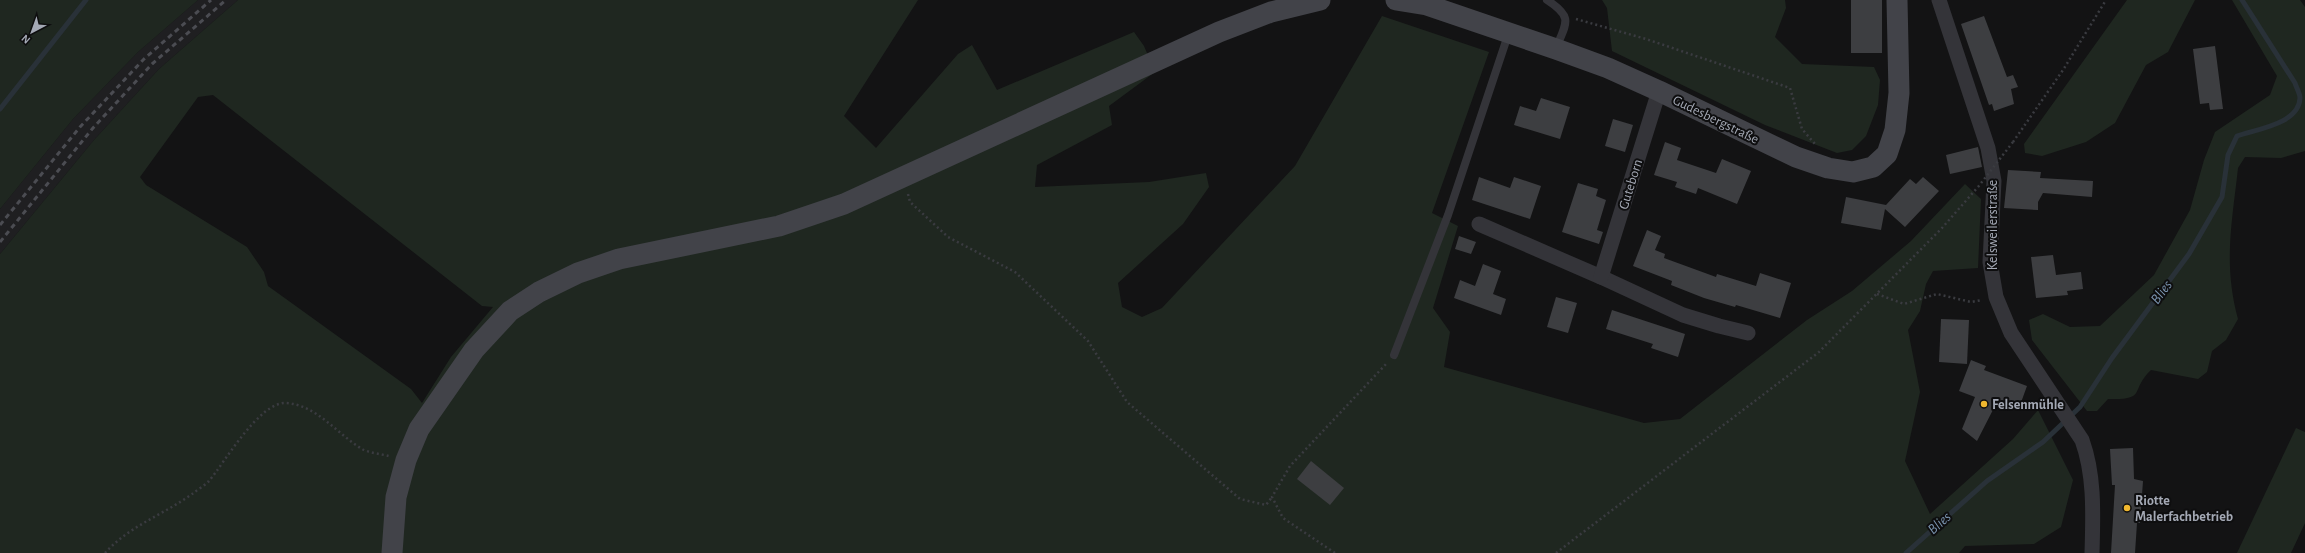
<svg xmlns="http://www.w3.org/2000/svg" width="2305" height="553" viewBox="0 0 2305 553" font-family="'Alegreya Sans',sans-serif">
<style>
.built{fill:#1f1f21}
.green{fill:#1f2720;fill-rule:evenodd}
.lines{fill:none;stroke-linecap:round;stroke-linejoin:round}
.stream{stroke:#293138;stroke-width:5}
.building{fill:#3d3e41}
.path{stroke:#3a3b40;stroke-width:2.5;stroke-dasharray:2 3;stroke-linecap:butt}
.lane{stroke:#343439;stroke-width:8}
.street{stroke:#343439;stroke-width:15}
.secondary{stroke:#424349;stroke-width:21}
.rail{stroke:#4b4c52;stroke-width:3;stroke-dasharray:5 4;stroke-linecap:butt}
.path-bridge{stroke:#3a3b40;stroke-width:2.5;stroke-dasharray:2 3;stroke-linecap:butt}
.poi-dot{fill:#f0b72f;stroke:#0e0e0f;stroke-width:1.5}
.labels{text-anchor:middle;stroke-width:4;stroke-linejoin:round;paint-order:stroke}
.street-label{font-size:14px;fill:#a4a9b5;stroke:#0e0e0f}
.poi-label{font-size:14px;font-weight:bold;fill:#a4a9b5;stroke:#0e0e0f;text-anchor:start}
.water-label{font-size:15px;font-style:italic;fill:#7b95b0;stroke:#0e0e0f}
</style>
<rect width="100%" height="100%" fill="#131314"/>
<path class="built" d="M198 0H238L159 69 94 140 0 254V209L73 119 138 52Z"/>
<g class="green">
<path d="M0 0H198L138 52 73 119 0 209Z"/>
<path d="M238 0H918L844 116 876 148 958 54 972 45 997 90 1134 32 1144 46 1155 72 1109 106 1112 125 1037 165 1035 187 1149 182 1206 173 1209 187 1183 224 1118 283 1122 307 1142 317 1162 308 1295 166 1382 16 1489 52 1432 213 1458 226 1433 308 1450 332 1444 367 1644 423 1680 419 1807 320 1852 291 1911 241 1965 184 1981 199 1978 268 1933 271 1926 284 1920 311 1908 330 1920 392 1905 461 1930 514 2013 439 2038 410 2073 480 2061 527 2034 544 1965 546 1959 553H0V254L94 140 159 69ZM213 95 482 306 493 307 451 357 422 403 411 389 268 286 264 272 247 247 146 185 140 177 198 97Z"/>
<path d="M1602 0H1785L1786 8 1775 37 1802 64 1874 67 1880 80 1878 105 1866 136 1852 150 1837 153 1765 125 1612 51 1607 8Z"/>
<path d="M2127 0H2195L2168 52 2146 65 2115 123 2086 142 2042 156 2025 153 2024 144Z"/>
<path d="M2232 0H2300L2305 7V151L2281 158 2245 157 2238 168C2232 223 2223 264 2238 319L2226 340 2212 351 2207 372 2198 379 2151 370C2129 391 2148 400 2108 399L2097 411H2087L2032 340 2029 320 2043 314 2070 327 2100 326 2154 275 2190 210 2204 160 2215 132 2270 95 2277 76Z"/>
<path d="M2296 428 2305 432V523L2291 553H2237Z"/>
</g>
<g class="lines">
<g class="stream">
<path d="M0 109 86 0"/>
<path d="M1906 553 1987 481 2043 442 2080 407 2112 358 2189 254 2222 197 2228 155 2237 136C2257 129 2299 124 2300 98 2300 93 2296 87 2295 83L2242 0"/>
</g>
</g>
<g class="building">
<rect x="1851" y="0" width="31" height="53"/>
<path d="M1984 16 2007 77 2013 75 2018 87 2011 89 2014 104 1994 111 1992 104 1989 105 1961 24Z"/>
<path d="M2215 46 2223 109 2210 110 2209 103 2200 104 2193 49Z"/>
<path d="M1541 98 1570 107 1560 139 1514 125 1520 106 1536 111Z"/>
<path d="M1613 119 1633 125 1625 152 1605 146Z"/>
<path d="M1665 142 1681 148 1677 160 1716 173 1722 159 1751 171 1737 204 1698 188 1696 194 1675 187 1677 182 1654 175Z"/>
<path d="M1978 147 1982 167 1950 174 1946 155Z"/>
<path d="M2008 170 2041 172 2040 178 2093 181 2092 197 2043 193 2038 202V210L2004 208Z"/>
<path d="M1479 177 1510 188 1514 177 1541 186 1530 219 1472 200Z"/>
<path d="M1923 177 1939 191 1905 227 1885 209 1881 230 1841 223 1846 197 1886 205 1910 179 1916 184Z"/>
<path d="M1578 183 1598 189 1596 196 1606 200 1597 230 1603 232 1599 244 1562 232Z"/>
<path d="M1647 230 1661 236 1655 250 1665 254 1664 258 1716 277 1717 274 1756 286 1760 273 1791 283 1780 318 1736 305 1735 307 1704 298 1671 285 1672 281 1633 266Z"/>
<path d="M1459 236 1476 242 1471 254 1455 249Z"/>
<path d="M2053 255 2056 275 2081 272 2083 289 2067 291 2068 295 2036 298 2031 257Z"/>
<path d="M1483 264 1501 271 1493 294 1506 299 1501 315 1454 298 1460 280 1475 286Z"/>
<path d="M1556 297 1577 303 1568 333 1547 327Z"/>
<path d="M1612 310 1685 334 1678 357 1651 348 1653 344 1606 329Z"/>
<path d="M1941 319 1969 320 1967 364 1939 362Z"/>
<path d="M1971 360 1986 366 1984 370 2027 386 2019 408 1998 400 1977 441 1962 429 1975 397 1959 391Z"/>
<path d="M2133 448 2134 479 2143 481 2140 523H2137L2135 553H2111L2115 485H2112L2110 449Z"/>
<path d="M1311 461 1344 488 1330 505 1297 479Z"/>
</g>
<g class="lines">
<g class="path">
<path d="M1576 19 1646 39 1790 88 1802 129 1815 144"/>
<path d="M2013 142 2063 70 2106 0"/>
<path d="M908 194 910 202 948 237 1015 272 1088 341 1127 402 1240 499 1266 505 1272 497"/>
<path d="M1877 294 1904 304 1937 294 1971 302 1982 300"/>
<path d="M105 553C129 526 163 515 192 494 197 490 204 486 209 481 225 462 259 402 286 403 317 405 337 434 362 449 369 453 381 454 389 456"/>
<path d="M1335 553 1283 518 1272 497 1290 466 1387 363"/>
<path d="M1556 553 1819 352 1942 228 1978 187"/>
</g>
<g class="lane">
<path d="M1547 0C1573 17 1567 22 1556 48"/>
<path d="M1394 355 1448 215 1509 32"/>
</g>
<g class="street">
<path d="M1939 0 1988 148 1994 181 1990 262 1996 297 2011 333 2082 440C2095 476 2093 515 2092 553"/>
<path d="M1479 224 1601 277 1683 315 1719 326 1748 333"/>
<path d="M1601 277 1659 91"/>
</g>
<g class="secondary">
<path d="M1396 0 1427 5 1556 49 1608 68 1659 91 1796 157 1828 168 1853 172 1873 167 1887 154 1895 130 1899 93 1897 0"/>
<path d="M392 553 396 497 406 460 419 429 474 350 510 311 539 292 578 273 619 259 779 226 844 204 1219 32 1271 12 1320 0"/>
</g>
<g class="rail">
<path d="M0 225 80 127 144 59 211 0"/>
<path d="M0 242 93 128 152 64 226 0"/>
</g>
<path class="path-bridge" d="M1978 187 2013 142"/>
</g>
<g class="poi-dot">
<circle cx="1984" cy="404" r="4"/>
<circle cx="2127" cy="508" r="4"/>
</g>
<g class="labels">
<g class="street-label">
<text transform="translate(1716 119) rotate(26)" y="5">Gudesbergstraße</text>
<text transform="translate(1630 184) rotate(-73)" y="5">Guteborn</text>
<text transform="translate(1992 225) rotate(-90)" y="5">Kelsweilerstraße</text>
</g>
<g class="poi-label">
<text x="1992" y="409">Felsenmühle</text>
<text x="2135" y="505">Riotte<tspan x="2135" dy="16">Malerfachbetrieb</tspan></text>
</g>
<g class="water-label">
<text transform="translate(2161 292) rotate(-53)" y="5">Blies</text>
<text transform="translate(1939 523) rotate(-42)" y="5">Blies</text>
</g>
</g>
<g transform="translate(32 32) rotate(221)" stroke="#0e0e0f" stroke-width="3" paint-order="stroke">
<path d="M0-3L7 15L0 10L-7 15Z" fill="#a4a9b5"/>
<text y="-6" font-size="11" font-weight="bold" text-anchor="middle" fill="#a4a9b5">N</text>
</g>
</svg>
